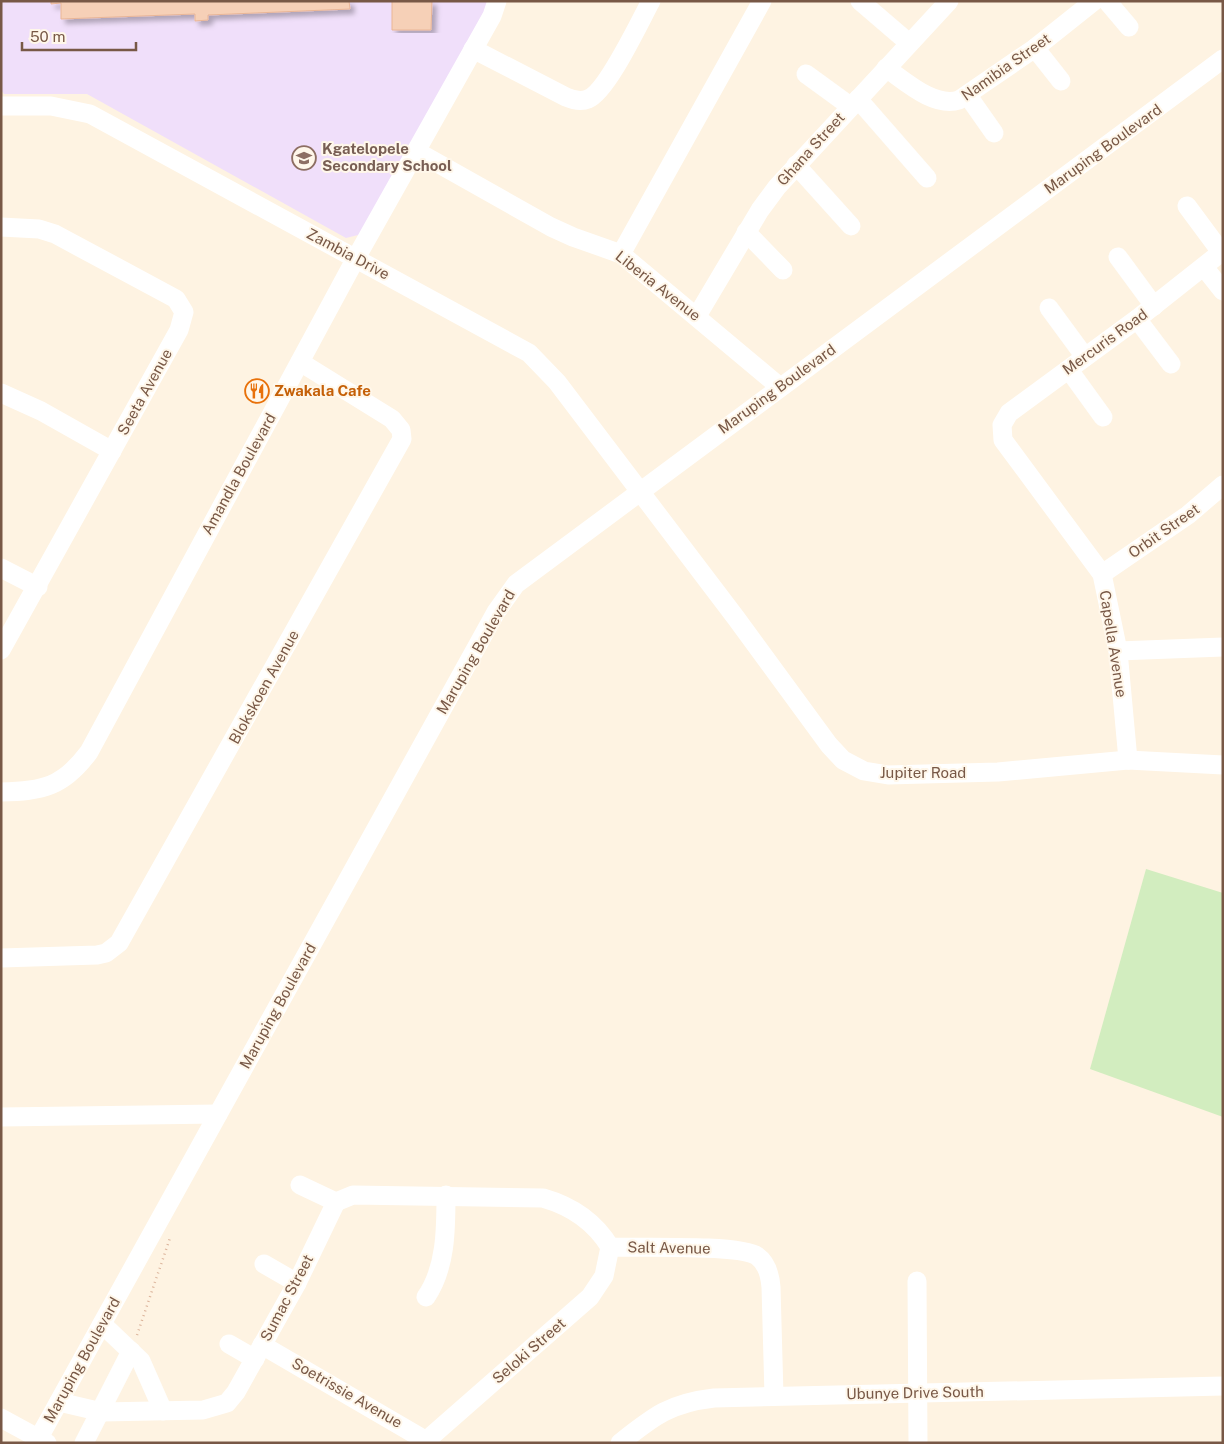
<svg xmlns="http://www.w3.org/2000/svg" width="1224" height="1444" viewBox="0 0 1224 1444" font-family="'Public Sans',sans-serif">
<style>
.education{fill:#f0dffa}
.green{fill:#d2edbf}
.building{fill:#f6d0b7;stroke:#eab696;filter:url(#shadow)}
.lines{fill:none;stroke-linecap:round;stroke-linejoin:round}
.path{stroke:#dbb39a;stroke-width:2.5;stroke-dasharray:1 4;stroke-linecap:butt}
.minor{stroke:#fff;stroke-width:19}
.labels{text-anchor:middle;stroke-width:4;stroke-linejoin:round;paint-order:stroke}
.street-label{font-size:15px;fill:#785846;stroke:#fff7ea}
.education-label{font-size:15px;font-weight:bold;fill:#785e54;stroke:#fff7ea;text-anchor:start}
.food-label{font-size:15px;font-weight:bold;fill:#c56008;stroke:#fff7ea;text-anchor:start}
</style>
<defs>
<filter id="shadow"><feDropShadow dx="4.5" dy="4.5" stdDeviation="2.5" flood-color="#0004"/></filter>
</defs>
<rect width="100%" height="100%" fill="#fef3e2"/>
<path class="education" d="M1 1H487V6L362 234 346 238 87 94H4L1 90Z"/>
<path class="green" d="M1146 869 1223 893V1117L1090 1069Z"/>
<g class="building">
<path d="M51 1H349L350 9 208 15V20L195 21V14L61 19V3L51 4Z"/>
<path d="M392 1H432L431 30H392Z"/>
</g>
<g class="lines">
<path class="path" d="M137 1335 170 1238"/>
<g class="minor">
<path d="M860 1 909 43"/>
<path d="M1107 1 1129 27"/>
<path d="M1035 48 1061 81"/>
<path d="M473 49 566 97C573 100 581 102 588 99 607 92 640 21 651 1"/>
<path d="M886 68C905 81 934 108 959 100L1035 48 1094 1"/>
<path d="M806 74 850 106"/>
<path d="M968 96 994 133"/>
<path d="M858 99 927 178"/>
<path d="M1 106H51L90 114 529 353 557 382 736 618 829 745 843 760 864 771 888 775 998 772 1128 760 1223 765"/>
<path d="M416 151 551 227 573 237 621 254 780 387"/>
<path d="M796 165 851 226"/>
<path d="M1187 206 1221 252"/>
<path d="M1 227 39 229 55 234 176 299 184 312 179 330 1 650"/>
<path d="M746 232 783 270"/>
<path d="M621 254 762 1"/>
<path d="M1118 257 1154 306"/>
<path d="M1204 267 1223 291"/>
<path d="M1049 308 1085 357"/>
<path d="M697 316 760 210 777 187 949 1"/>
<path d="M1137 319 1171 364"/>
<path d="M1069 370 1103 417"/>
<path d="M1 393 41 411 112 451"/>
<path d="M1 568 38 587"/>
<path d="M1102 574 1188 515 1223 485"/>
<path d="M1118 651 1223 647"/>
<path d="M1128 760 1118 651 1102 574 1003 440 1002 425 1009 413 1137 319 1223 251"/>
<path d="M1 792C43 791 63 787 89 752L356 258 492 16 497 1"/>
<path d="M1 958 97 955 106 953 119 943 402 439 401 430 392 419 300 362"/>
<path d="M1 1117 218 1114"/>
<path d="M300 1185 336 1202"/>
<path d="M336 1202 353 1195 543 1198C571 1206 595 1222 610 1247"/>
<path d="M610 1247C637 1248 740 1244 757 1256 767 1263 770 1275 771 1287L774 1396"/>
<path d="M264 1264 297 1283"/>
<path d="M917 1281 918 1443"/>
<path d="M426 1297C446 1268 446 1229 446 1195"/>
<path d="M102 1324 141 1361 163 1411"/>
<path d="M229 1344 255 1359"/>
<path d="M262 1345 430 1443"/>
<path d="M59 1402 102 1412 203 1410 227 1403 236 1392 297 1283 336 1202"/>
<path d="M1 1418 47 1443"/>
<path d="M427 1440 590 1297 604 1276 610 1247"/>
<path d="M36 1443 496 612 516 584 1223 59"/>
<path d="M84 1443 131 1351"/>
<path d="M620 1443C654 1416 670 1403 714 1398L1223 1386"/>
</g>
</g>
<defs>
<g id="school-ring" transform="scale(1.25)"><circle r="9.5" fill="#fff7ea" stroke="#8d6e63" stroke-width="1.5"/><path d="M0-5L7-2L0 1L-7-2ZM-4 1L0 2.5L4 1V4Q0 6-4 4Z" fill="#8d6e63"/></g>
<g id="restaurant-ring" transform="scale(1.25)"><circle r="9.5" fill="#fff7ea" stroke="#e8710a" stroke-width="1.5"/><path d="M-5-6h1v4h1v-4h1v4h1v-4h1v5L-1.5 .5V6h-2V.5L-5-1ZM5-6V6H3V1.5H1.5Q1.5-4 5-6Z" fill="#e8710a"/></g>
</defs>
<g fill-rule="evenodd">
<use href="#school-ring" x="304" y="158"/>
<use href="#restaurant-ring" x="257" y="391"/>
</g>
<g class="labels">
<g class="street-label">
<text transform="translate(1006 67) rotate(-35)" y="5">Namibia Street</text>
<text transform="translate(811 149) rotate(-48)" y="5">Ghana Street</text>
<text transform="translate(1103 149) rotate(-36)" y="5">Maruping Boulevard</text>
<text transform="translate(348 254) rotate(28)" y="5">Zambia Drive</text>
<text transform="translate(658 286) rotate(38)" y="5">Liberia Avenue</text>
<text transform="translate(1105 342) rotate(-36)" y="5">Mercuris Road</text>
<text transform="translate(777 389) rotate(-36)" y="5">Maruping Boulevard</text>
<text transform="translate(145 392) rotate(-61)" y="5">Seeta Avenue</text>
<text transform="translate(239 474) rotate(-61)" y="5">Amandla Boulevard</text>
<text transform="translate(1164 531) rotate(-35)" y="5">Orbit Street</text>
<text transform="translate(1113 644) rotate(81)" y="5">Capella Avenue</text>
<text transform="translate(476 652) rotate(-60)" y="5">Maruping Boulevard</text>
<text transform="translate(264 687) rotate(-61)" y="5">Blokskoen Avenue</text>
<text x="923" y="778">Jupiter Road</text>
<text transform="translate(278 1006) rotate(-61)" y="5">Maruping Boulevard</text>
<text transform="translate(669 1248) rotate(1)" y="5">Salt Avenue</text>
<text transform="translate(287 1298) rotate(-62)" y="5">Sumac Street</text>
<text transform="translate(529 1351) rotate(-41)" y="5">Seloki Street</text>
<text transform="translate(82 1360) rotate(-61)" y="5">Maruping Boulevard</text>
<text transform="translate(347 1393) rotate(30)" y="5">Soetrissie Avenue</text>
<text transform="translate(915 1393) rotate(-1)" y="5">Ubunye Drive South</text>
</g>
<g class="education-label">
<text x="322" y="154">Kgatelopele<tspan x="322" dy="17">Secondary School</tspan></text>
</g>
<g class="food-label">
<text x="274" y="396">Zwakala Cafe</text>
</g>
</g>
<rect width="1224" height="1444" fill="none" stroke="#785846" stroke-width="5"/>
<path d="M22 42v8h114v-8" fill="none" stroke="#785846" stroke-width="2.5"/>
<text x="30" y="42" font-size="15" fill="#785846" stroke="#fff7ea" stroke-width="4" paint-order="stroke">50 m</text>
</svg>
